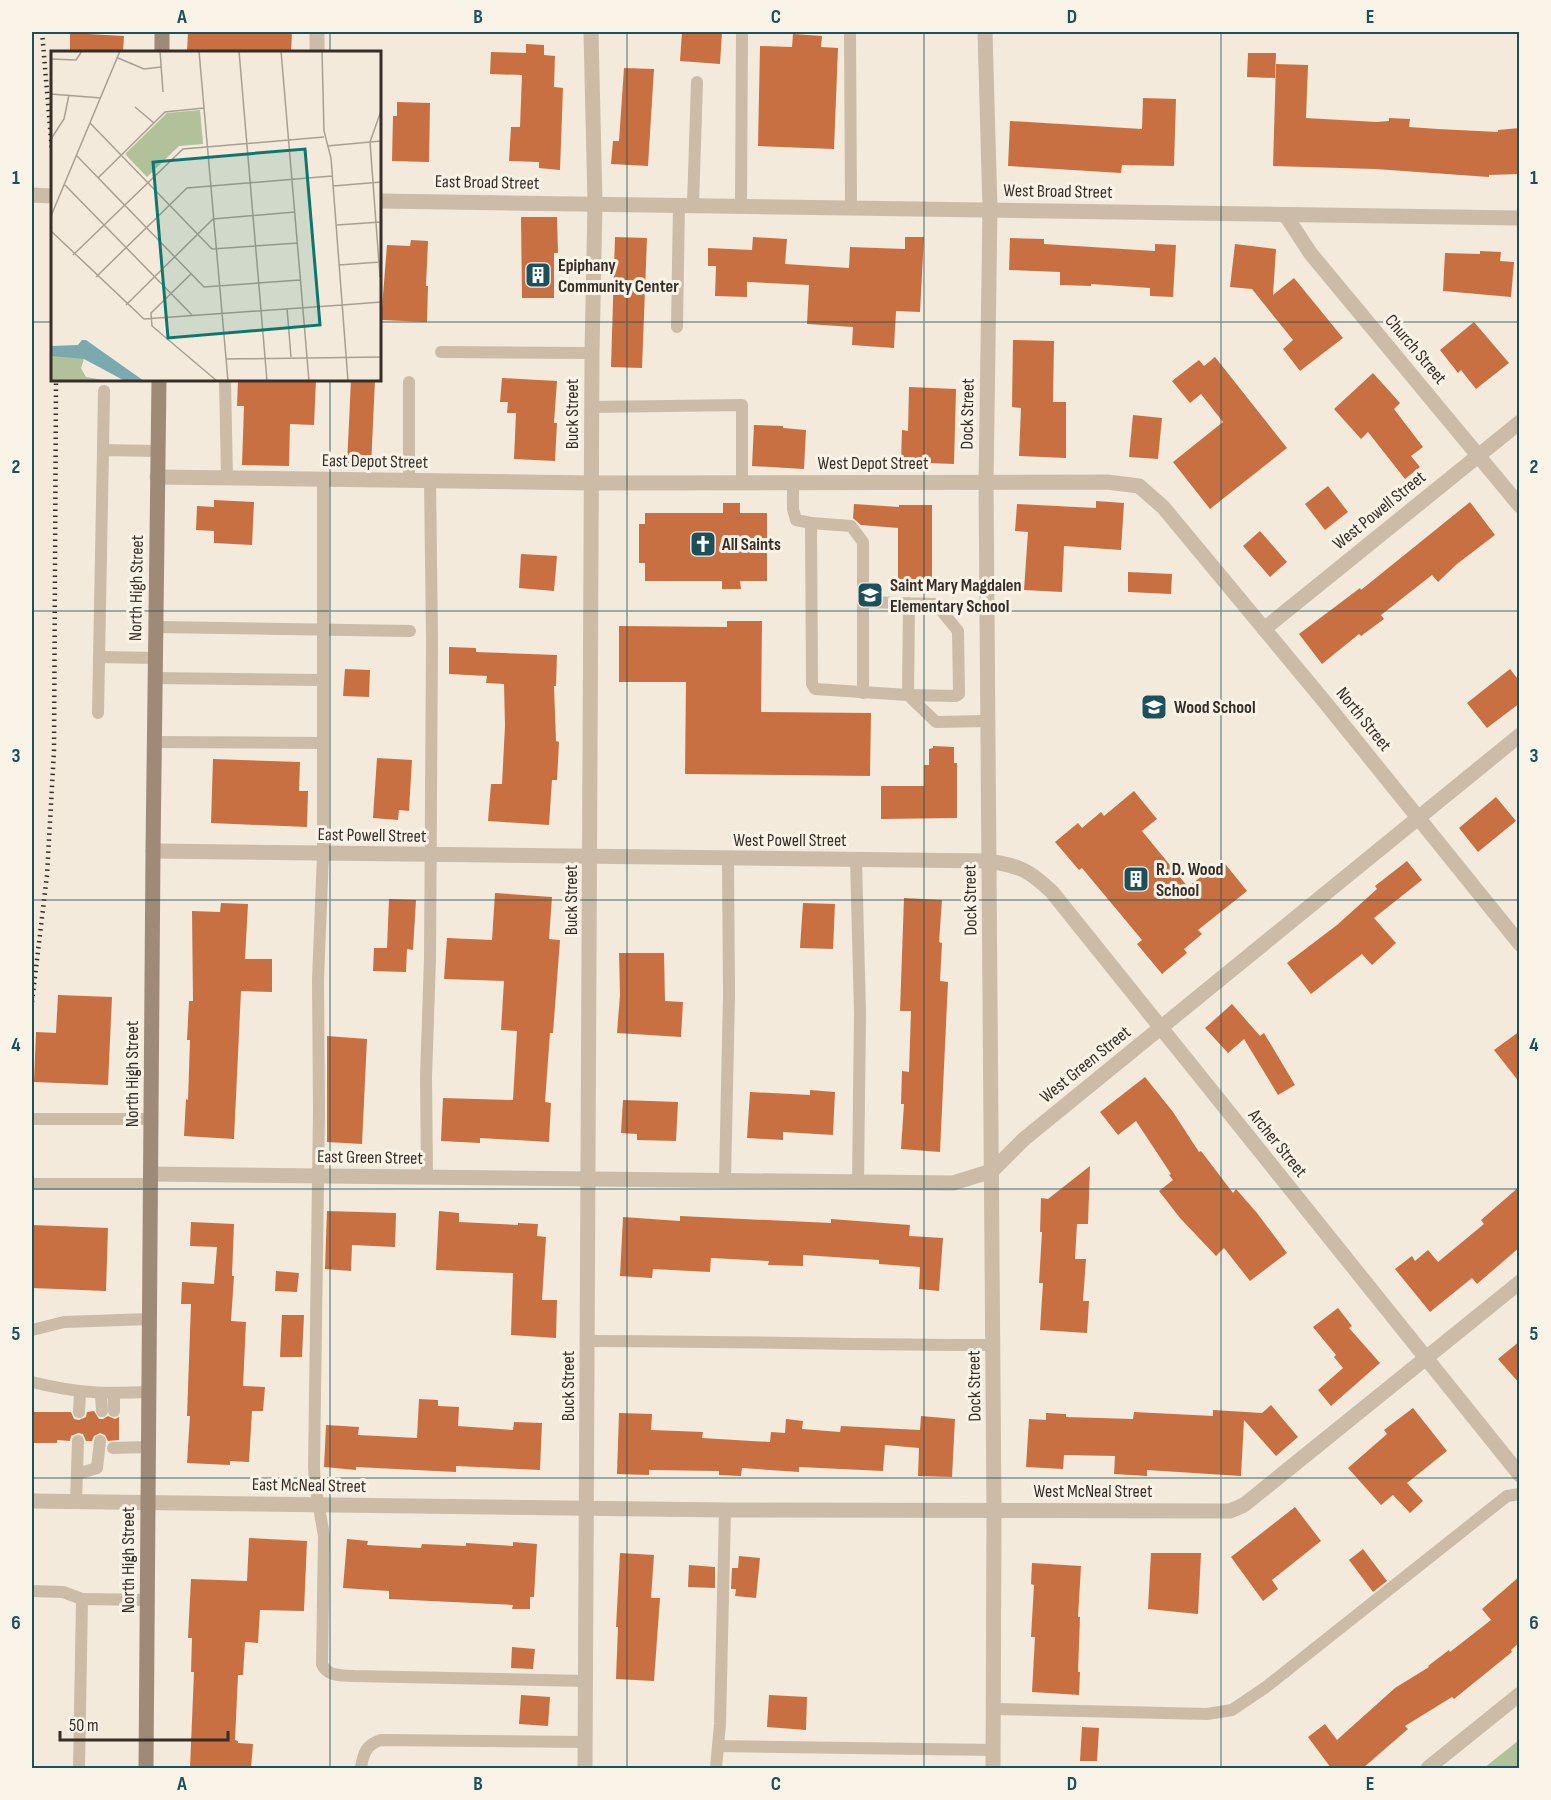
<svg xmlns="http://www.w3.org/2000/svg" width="1551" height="1800" viewBox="0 0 1551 1800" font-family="'Sofia Sans Condensed',sans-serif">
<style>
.green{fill:#b1c29b}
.building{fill:#c97043}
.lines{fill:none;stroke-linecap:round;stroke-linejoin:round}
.lane{stroke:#cbbba7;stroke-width:12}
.street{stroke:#cbbba7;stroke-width:15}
.secondary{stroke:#9f8a78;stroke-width:15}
.rail{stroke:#372e28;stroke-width:4.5;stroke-dasharray:1.5 4.5;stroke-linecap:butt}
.grid{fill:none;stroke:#1c505a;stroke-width:1.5;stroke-opacity:0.55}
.labels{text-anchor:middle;stroke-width:6;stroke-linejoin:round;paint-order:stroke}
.street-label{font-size:18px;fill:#372e28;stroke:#faf3e8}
.poi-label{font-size:18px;font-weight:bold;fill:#372e28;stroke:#faf3e8;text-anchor:start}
.inset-road{fill:none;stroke:#a89f93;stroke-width:1.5}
.view{fill:#0f766e;fill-opacity:0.15;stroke:#0f766e;stroke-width:3}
.inset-edge{fill:none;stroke:#372e28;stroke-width:3}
.neatline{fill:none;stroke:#1c505a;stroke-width:2}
.grid-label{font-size:20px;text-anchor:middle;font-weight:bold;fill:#1c505a}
</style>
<rect width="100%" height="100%" fill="#f3eadb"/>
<path class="green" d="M1519 1740V1768H1484Z"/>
<g class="building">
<path d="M188 32H292L291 52H187Z"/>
<path d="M682 32H722L720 64 680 61Z"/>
<path d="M70 33 124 36 123 52H70Z"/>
<path d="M793 34 822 36 821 47 838 48 834 149 758 146 760 46 792 47Z"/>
<path d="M526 44 544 45V55L555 56 554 87 563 88 560 170 539 168V162L509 161 511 127H520L522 75 490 74 491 52 526 53Z"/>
<path d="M1248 53H1276L1275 78 1247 77Z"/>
<path d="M1276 64 1308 65 1306 118 1377 122 1389 121V118L1410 119 1409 127 1438 129 1498 132V130L1520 128V174L1489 175V177L1375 169 1273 166Z"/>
<path d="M624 68 654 69 648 166 611 164 613 141H619Z"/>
<path d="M1143 98 1176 99 1174 166 1122 165 1121 173 1008 166 1010 121 1142 129Z"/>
<path d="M397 102 430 103 429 162 392 161 393 116H397Z"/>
<path d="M521 217H557L558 253H554V298H522Z"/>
<path d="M615 237 647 238 642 368 611 367Z"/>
<path d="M753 237 787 239 785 264 849 268 850 247 905 249V237H924L920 312 896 311 894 348 852 345 853 327 807 324 809 285 747 282V297L715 296 716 266H708V248L752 250Z"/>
<path d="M1010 238 1044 239V244L1155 251V244L1176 245 1173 297 1150 296V288L1091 284V286L1060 285V272L1009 270Z"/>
<path d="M411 240 428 241 426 286H428L427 322 381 320 387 245 410 246Z"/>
<path d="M1235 244 1276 249 1273 295 1294 278 1343 338 1300 371 1283 349 1293 340 1252 289 1230 287Z"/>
<path d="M1480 251 1501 252 1500 261 1514 262 1511 297 1443 291 1445 253 1480 254Z"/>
<path d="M1474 322 1509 363 1476 389 1461 370 1458 373 1440 350Z"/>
<path d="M1013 340 1054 341 1053 402H1066V458L1019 456 1021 408 1012 407Z"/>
<path d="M1215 357 1287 448 1210 509 1173 462 1223 422 1201 394 1190 403 1172 381 1199 360 1204 366Z"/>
<path d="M1373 373 1400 403 1394 409 1423 447 1411 456 1420 467 1405 479 1368 432 1361 439 1334 409Z"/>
<path d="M502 378 557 381 554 423H557L555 461 514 459 516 413H507L508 402H500Z"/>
<path d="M238 380H316L314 425 290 424 289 466 242 465 244 406H237Z"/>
<path d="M351 380H375L371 467 347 465Z"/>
<path d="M909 387 956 389 954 464 901 462 902 430 908 431Z"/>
<path d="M1133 415 1162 418 1158 459 1129 457Z"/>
<path d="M754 425 783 426V428L806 430 804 469 752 466Z"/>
<path d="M1328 486 1348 512 1325 530 1305 504Z"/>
<path d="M214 500 254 502 252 545 214 543V531L196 530 197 506 214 507Z"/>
<path d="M1096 501 1124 503 1121 550 1064 546 1062 592 1024 590 1028 532 1015 531 1017 504 1096 508Z"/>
<path d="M1470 502 1495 535 1457 564 1438 582 1432 575 1381 615 1384 619 1361 636 1359 634 1322 664 1299 634 1360 588 1361 590Z"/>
<path d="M723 503H740V513H767V581H740L741 589H722V581H645V563H639V524H645V513H723Z"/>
<path d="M854 504 899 507V505H932V589H898V528L861 525 853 518Z"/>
<path d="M1260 531 1287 562 1270 577 1243 546Z"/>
<path d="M521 554 557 556 554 591 519 588Z"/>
<path d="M1128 572 1172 574 1171 594 1128 592Z"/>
<path d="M727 621H762L761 712 871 713 870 776 685 774 686 682H619V626L727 627Z"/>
<path d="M449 647 476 648V652L557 655 556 686H554L556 741 559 742 557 780H552L549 825 488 821 491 784H502L505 726 504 684 486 683 487 676 449 674Z"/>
<path d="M345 669 370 670 369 697 343 696Z"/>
<path d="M1510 669 1520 682V703L1487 728 1467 703Z"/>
<path d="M933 746 954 747V763H957V818L881 819V786H924V765H929V749L933 748Z"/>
<path d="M377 758 412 760 409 811 399 810 398 820 373 818Z"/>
<path d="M213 759 300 762 299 791H308L307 827 211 823Z"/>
<path d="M1134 791 1157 819 1142 831 1188 887 1222 860 1247 891 1198 930 1202 934 1184 949 1187 953 1162 974 1137 944 1142 940 1082 868 1079 870 1055 842 1078 823 1082 828 1101 812 1104 816Z"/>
<path d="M1496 797 1516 821 1478 852 1459 828Z"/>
<path d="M1407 861 1422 880 1374 918 1396 943 1372 965 1362 954 1311 994 1287 963 1337 925 1377 889 1375 886Z"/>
<path d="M495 893 552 897 549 939 560 940 553 1033H550L545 1102 551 1103 549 1142 480 1138V1143L441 1141 443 1098 513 1100 517 1031 501 1030 504 981 444 979 447 938 492 940Z"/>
<path d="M904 898 942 900 939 942 942 943 940 981 948 982 940 1152 901 1149 904 1104H901L902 1071 909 1072 911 1011H900Z"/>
<path d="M389 899 416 900 413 950 407 949 406 972 373 971 374 948H387Z"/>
<path d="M221 903 248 904 245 959H272V992L241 991 234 1139 184 1136 186 1099 188 1100 190 1040H187L189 1001H193L192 911 220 912Z"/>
<path d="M803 903 835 904 833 949 800 948Z"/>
<path d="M619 953H664L665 1001 683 1002 681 1037 617 1033 620 995Z"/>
<path d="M58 995 112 997 108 1085 34 1082 36 1032 56 1033Z"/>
<path d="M1232 1004 1260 1036 1264 1033 1295 1085 1278 1095 1244 1039 1228 1053 1205 1028Z"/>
<path d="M1520 1031V1083L1494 1050Z"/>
<path d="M327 1036 367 1039 362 1144 327 1142Z"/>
<path d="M1145 1077 1173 1112 1199 1152 1201 1151 1233 1193 1236 1189 1257 1213 1287 1253 1250 1281 1224 1248 1216 1256 1180 1218 1159 1191 1173 1180 1169 1175 1171 1174 1136 1121 1118 1135 1100 1112Z"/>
<path d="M810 1090 835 1092 833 1135 783 1132V1140L747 1138 750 1092 810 1095Z"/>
<path d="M623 1100 678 1102 676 1141 637 1140V1134L621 1133Z"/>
<path d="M1090 1166 1088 1224H1077L1075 1259H1086L1083 1301H1089L1087 1333 1040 1330 1043 1283H1039L1042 1232H1040L1041 1198 1048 1199Z"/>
<path d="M1520 1186V1247L1477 1284 1472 1278 1430 1312 1395 1269 1412 1256 1415 1261 1428 1250 1438 1262 1484 1224 1481 1220Z"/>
<path d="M327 1211 396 1213 395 1247 352 1245 351 1271 325 1269Z"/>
<path d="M439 1211 459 1213V1222L518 1225V1223L538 1224 537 1236 546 1237 542 1300H557L556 1338 511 1335 513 1273 436 1270Z"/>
<path d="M680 1216 831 1223V1219L910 1225 909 1236 943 1238 939 1291 919 1289 920 1267 879 1264V1260L803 1255V1266L768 1265 769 1261 711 1258 710 1272 653 1269 652 1278 620 1276 623 1217 680 1221Z"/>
<path d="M191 1222 234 1224 232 1276H234L231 1321 246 1322 243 1386 265 1387 263 1411H252L249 1462 230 1461V1465L187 1463 190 1416H187L191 1304H181L182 1282 214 1284 217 1247 190 1246Z"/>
<path d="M32 1225 108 1228 106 1291 32 1288Z"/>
<path d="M276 1271 299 1273 297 1292 275 1291Z"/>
<path d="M1338 1308 1352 1326 1349 1328 1380 1363 1331 1406 1318 1390 1343 1368 1334 1357 1336 1355 1313 1327Z"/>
<path d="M282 1315H304L302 1357H280Z"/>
<path d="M1520 1341V1384L1498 1359Z"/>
<path d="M419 1399 438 1400V1406L459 1407 458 1426 513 1430 514 1422 542 1423 540 1470 456 1466V1472L356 1467V1470L324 1467 326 1425 359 1427 358 1435 417 1438Z"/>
<path d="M1271 1405 1298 1437 1276 1456 1244 1420 1241 1476 1147 1470V1476L1114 1474 1115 1456 1064 1455 1063 1469 1026 1467 1029 1419 1046 1420V1413L1066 1414V1417L1133 1419 1134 1412 1213 1416V1410L1262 1413Z"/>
<path d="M1413 1408 1447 1451 1407 1483 1423 1501 1410 1513 1393 1495 1381 1505 1348 1468 1387 1434 1384 1430Z"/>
<path d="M94 1411 99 1419H103L108 1416 115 1419 119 1417V1440L108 1441 105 1435 100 1433 94 1436 92 1441H86L83 1434 78 1433 71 1436 70 1441 57 1440V1443H32V1412H71L74 1419 79 1420 86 1417 87 1412Z"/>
<path d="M619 1413 652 1414 651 1430 703 1432 702 1438 770 1442 771 1432 785 1433 786 1419 803 1421 802 1429 840 1432 841 1426 920 1430 921 1416 955 1419 952 1477 918 1476 919 1448 885 1445 883 1471 799 1467V1472L742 1468 741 1476 719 1475V1471L649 1470V1475L617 1474Z"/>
<path d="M1295 1507 1321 1541 1272 1580 1278 1589 1263 1601 1231 1557Z"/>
<path d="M249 1538 307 1541 304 1611 260 1610 258 1643 245 1642 243 1675H238L235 1740 238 1741V1743L253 1744 251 1768H190L194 1672H191L192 1638H188L191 1579 247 1581Z"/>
<path d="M347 1539 368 1541 367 1545 421 1548 422 1544 466 1546V1543L513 1546V1542L537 1544 534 1597H530V1609H512L513 1605 389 1599V1591L343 1588Z"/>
<path d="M1363 1549 1387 1581 1373 1592 1349 1560Z"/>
<path d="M620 1553 654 1555 651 1598H660L654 1681 616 1679 618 1627H616Z"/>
<path d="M1151 1553H1201L1198 1614 1148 1609Z"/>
<path d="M739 1556 760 1558 756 1598 735 1596 736 1589H731L732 1568H738Z"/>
<path d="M1032 1563 1081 1566 1078 1617H1080L1078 1672H1080L1079 1695 1032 1692 1035 1637H1031L1034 1585 1031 1584Z"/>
<path d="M689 1565 715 1567V1588L688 1587Z"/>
<path d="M1520 1576V1642L1511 1650 1512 1652 1454 1699 1452 1697 1405 1726 1408 1729 1363 1768H1331L1308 1737 1325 1724 1337 1740 1395 1688 1429 1667 1428 1666 1449 1650 1450 1652 1491 1620 1482 1609Z"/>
<path d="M512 1647 535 1649 533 1669 511 1668Z"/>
<path d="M521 1695 550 1697 548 1726 519 1724Z"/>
<path d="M769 1695 807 1697 806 1730 767 1727Z"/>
<path d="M1082 1727 1099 1728 1097 1761H1080Z"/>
</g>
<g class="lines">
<g class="lane">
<path d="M850 32 851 207"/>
<path d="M693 205 697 82"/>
<path d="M741 205 742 32"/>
<path d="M677 327 679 204"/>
<path d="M441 352 592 353"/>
<path d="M225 380 227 478"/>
<path d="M409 382V481"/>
<path d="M592 407 742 405V483"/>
<path d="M103 450 104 391"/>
<path d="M323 480V854L318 980 319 1111 314 1467 315 1484 324 1536 322 1664C327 1677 342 1675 354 1676L586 1681"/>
<path d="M793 483V509L796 520 811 523 812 684 815 689 908 695 936 722 987 721"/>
<path d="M811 523 851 526 863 542V693"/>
<path d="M863 602 936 604 958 631 959 694 956 696 908 695 909 603"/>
<path d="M155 627 410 631"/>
<path d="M99 657 155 658"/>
<path d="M155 678 323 680"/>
<path d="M98 713 103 450 158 451"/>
<path d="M154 742 323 743"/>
<path d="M856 859 860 1013 858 1182"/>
<path d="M32 1119H151"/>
<path d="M427 1177 426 1077 430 959 432 639 430 481"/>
<path d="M725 1180 729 995 728 859"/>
<path d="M32 1184H151"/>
<path d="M32 1330 64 1322 150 1319"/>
<path d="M588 1341C723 1341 858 1345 993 1345"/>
<path d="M32 1382C76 1393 104 1394 149 1392"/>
<path d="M101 1394 102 1411"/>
<path d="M114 1411V1393"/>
<path d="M79 1412 80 1392"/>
<path d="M113 1448 149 1447"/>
<path d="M77 1474 97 1468 100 1441"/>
<path d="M76 1502 78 1441"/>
<path d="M32 1591 63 1592 82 1599"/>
<path d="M993 1709 1207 1714 1232 1710 1266 1687 1507 1496 1520 1494"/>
<path d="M718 1746 993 1750"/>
<path d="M79 1768 82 1599 148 1600"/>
<path d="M361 1768C363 1753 367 1744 381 1740L585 1742"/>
<path d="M716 1768 720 1724 725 1510"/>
</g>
<g class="street">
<path d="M985 32 990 209 986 483 994 1511 993 1768"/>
<path d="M317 52V32"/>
<path d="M32 195 52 196"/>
<path d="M380 201 1520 218"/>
<path d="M1286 216 1311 254 1520 506"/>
<path d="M157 477 592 483 1107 482 1139 486 1163 507 1324 701 1520 944"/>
<path d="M1264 629 1520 422"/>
<path d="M153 851 989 861C1020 866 1029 870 1052 892L1520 1475"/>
<path d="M151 1174 953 1183 992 1171 1024 1139 1520 735"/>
<path d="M32 1501 725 1510 1230 1511 1244 1505 1520 1282"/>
<path d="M585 1768 592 353 595 203 591 32"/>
<path d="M1428 1768 1520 1694"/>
</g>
<g class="secondary">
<path d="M162 32V52"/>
<path d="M146 1768 153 851 159 380"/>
</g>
<g class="rail">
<path d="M42 32 52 151"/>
<path d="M32 1002 47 875 54 751 56 380"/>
</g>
</g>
<path class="grid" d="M330 32V52M627 32V1768M924 32V1768M1221 32V1768M32 322H52M380 322H1520M330 380V1768M32 611H1520M32 900H1520M32 1189H1520M32 1478H1520"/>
<defs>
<g id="building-square" transform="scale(1.35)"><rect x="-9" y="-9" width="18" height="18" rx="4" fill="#1c505a" stroke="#faf3e8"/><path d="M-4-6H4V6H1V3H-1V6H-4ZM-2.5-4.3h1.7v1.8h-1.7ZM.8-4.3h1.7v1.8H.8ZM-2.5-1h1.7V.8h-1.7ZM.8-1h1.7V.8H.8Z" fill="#fff"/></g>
<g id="church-square" transform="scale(1.35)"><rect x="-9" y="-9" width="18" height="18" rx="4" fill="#1c505a" stroke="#faf3e8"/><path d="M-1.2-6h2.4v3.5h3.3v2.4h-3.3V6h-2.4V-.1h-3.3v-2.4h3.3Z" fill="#fff"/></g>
<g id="school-square" transform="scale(1.35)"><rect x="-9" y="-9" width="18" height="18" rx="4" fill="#1c505a" stroke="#faf3e8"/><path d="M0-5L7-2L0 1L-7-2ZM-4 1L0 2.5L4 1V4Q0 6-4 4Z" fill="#fff"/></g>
</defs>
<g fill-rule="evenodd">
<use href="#building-square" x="538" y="275"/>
<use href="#church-square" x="703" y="544"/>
<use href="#school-square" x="870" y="595"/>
<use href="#school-square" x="1154" y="707"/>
<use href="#building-square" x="1136" y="879"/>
</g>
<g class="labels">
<g class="street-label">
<text transform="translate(487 182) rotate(1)" y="6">East Broad Street</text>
<text transform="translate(1058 191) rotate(1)" y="6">West Broad Street</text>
<text transform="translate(1416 349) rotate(50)" y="6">Church Street</text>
<text transform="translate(572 414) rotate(-90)" y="6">Buck Street</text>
<text transform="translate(967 414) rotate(-89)" y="6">Dock Street</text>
<text transform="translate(375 461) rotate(1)" y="6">East Depot Street</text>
<text x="873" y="469">West Depot Street</text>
<text transform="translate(1379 510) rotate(-39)" y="6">West Powell Street</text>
<text transform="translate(136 588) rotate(-89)" y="6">North High Street</text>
<text transform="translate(1364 719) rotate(51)" y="6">North Street</text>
<text transform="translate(372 835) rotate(1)" y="6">East Powell Street</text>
<text x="790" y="846">West Powell Street</text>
<text transform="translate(571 900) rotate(-90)" y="6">Buck Street</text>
<text transform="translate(970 900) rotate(-91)" y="6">Dock Street</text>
<text transform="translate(1085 1064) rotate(-39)" y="6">West Green Street</text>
<text transform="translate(132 1074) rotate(-90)" y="6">North High Street</text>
<text transform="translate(1278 1143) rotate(51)" y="6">Archer Street</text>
<text transform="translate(370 1157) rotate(1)" y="6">East Green Street</text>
<text transform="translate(568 1386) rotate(-90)" y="6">Buck Street</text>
<text transform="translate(974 1386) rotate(-91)" y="6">Dock Street</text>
<text transform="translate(309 1485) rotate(1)" y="6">East McNeal Street</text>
<text x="1093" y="1497">West McNeal Street</text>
<text transform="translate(128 1560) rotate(-90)" y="6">North High Street</text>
</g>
<g class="poi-label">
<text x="558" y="271">Epiphany<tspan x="558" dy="21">Community Center</tspan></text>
<text x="722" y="550">All Saints</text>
<text x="890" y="591">Saint Mary Magdalen<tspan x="890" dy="21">Elementary School</tspan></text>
<text x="1174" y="713">Wood School</text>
<text x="1156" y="875">R. D. Wood<tspan x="1156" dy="21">School</tspan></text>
</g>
</g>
<g transform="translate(51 51)">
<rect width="330" height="330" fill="#f3eadb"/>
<path d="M149 59 152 93 128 95 96 126 74 103 116 62ZM13 304 33 308 30 317 35 326 58 330H0V305Z" fill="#b1c29b"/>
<path d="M31 289H35L93 330H74L33 308 0 305V295L27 294Z" fill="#7aa9b0"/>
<path class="inset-road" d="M109 0 112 41M148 0 177 330M188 0 216 330M230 0 258 330M271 0 273 80 280 107 297 330M67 7 93 18 110 16M0 8 25 9 31 0M0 43 50 47M84 56 103 72M39 72 161 198 247 192M0 88 13 68 18 44M276 95 330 90M26 105 153 236 249 229M47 127 114 61 153 57M14 134 141 264M282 135 330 131M0 165 69 0M286 174 330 171M0 180 93 268 291 254M22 204 132 98 273 86M288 214 329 211M140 223 100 262 101 275 166 330M45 226 136 137 281 125M329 226 319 91 330 60M75 254 162 168 244 161M291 254 330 251M236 257 240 306M175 308 330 306"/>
<path class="view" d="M254 98 269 274 117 287 102 111Z"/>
<rect width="330" height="330" class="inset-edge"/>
</g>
<rect width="1551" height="1800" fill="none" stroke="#faf3e8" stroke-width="66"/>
<path d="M60 1731v9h168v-9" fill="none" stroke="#372e28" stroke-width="3"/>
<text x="69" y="1731" font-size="18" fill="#372e28" stroke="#faf3e8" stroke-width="4.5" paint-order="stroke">50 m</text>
<rect x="33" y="33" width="1485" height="1734" class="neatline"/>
<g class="grid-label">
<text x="182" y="23">A</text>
<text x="478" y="23">B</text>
<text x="776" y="23">C</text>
<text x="1072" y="23">D</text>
<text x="1370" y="23">E</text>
<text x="16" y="184">1</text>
<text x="1534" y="184">1</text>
<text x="16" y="473">2</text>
<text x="1534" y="473">2</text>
<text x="16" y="762">3</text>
<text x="1534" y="762">3</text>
<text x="16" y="1051">4</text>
<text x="1534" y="1051">4</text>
<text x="16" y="1340">5</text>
<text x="1534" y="1340">5</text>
<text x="16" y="1629">6</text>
<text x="1534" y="1629">6</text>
<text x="182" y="1790">A</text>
<text x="478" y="1790">B</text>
<text x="776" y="1790">C</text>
<text x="1072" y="1790">D</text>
<text x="1370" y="1790">E</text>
</g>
</svg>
